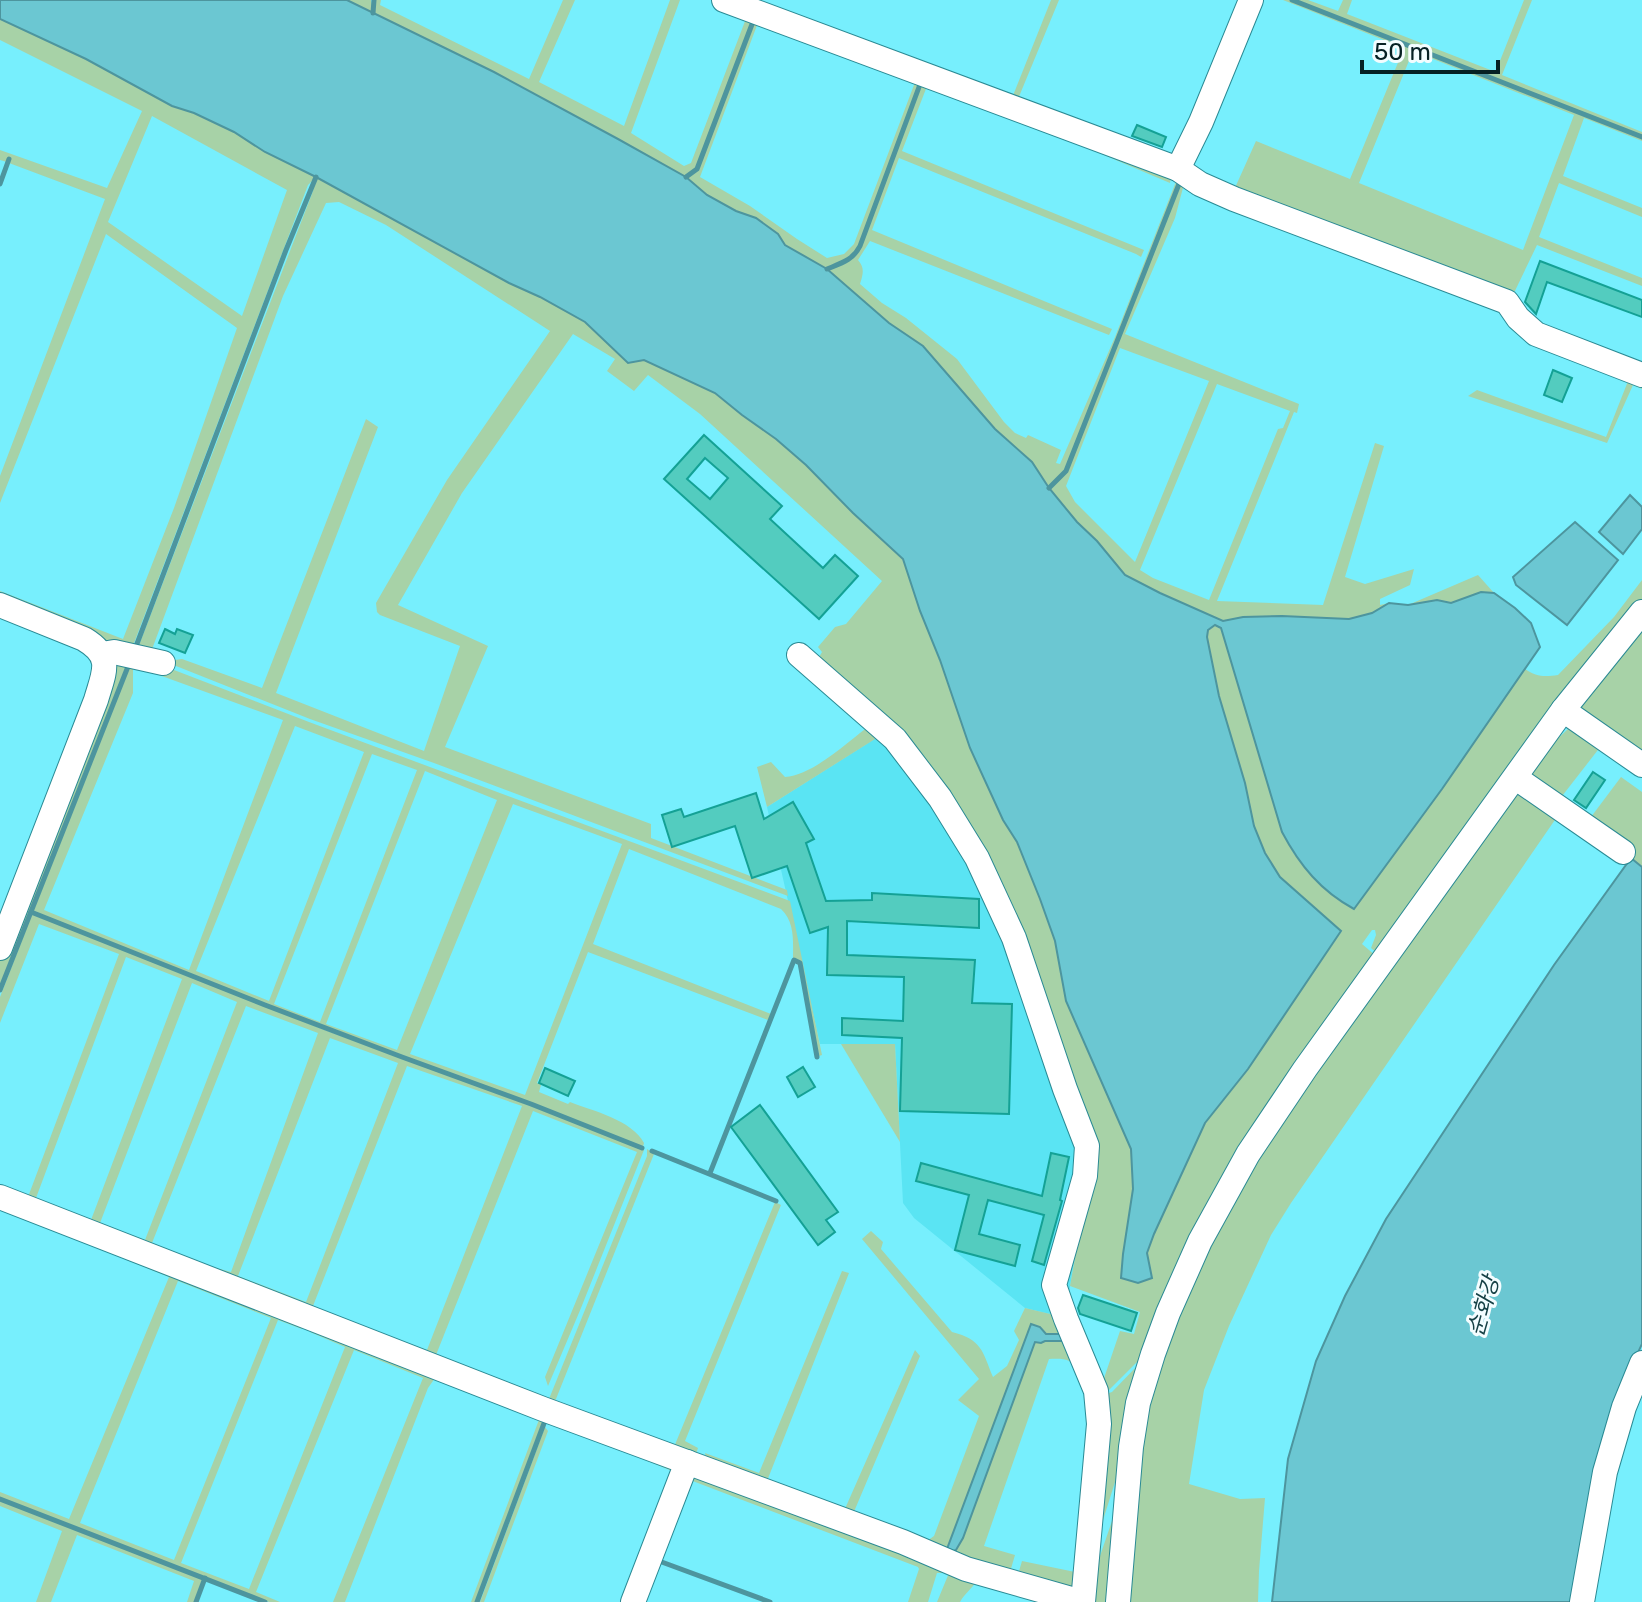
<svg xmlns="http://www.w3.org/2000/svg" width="1642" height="1602" viewBox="0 0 1642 1602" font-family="Rubik,'Noto Sans KR',sans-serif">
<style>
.built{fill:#5ae4f3}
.green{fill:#a7d2a7;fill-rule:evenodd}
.water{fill:#6bc7d2;stroke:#4d959e;stroke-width:2}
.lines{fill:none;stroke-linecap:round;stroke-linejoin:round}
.stream{stroke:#4d959e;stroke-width:5}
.building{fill:#53ccbf;stroke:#14a195;stroke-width:2;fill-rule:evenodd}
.minor-casing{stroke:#2a8a94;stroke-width:26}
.minor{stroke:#fff;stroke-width:24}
.labels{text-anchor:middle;stroke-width:6;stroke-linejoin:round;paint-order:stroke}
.water-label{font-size:22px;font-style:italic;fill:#164146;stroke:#f3fdff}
</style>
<rect width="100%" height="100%" fill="#77effd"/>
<path class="built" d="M892 728 966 821 1093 1152 1070 1286 1068 1320 1063 1317 1025 1308 914 1218 903 1203 895 1044H820L767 807Z"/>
<g class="green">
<path d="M347 0H371L373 11 376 0H381L380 5 529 79 563 0H575L539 82 624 126 670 0H680L631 133 684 166 691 163 747 16 721 6V0L786 25 785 29 759 20 700 177 750 206 797 239 827 258 844 254 854 244 917 77 794 32 795 29 923 76 1163 169 1169 173 1171 177 1170 183 1071 141 1070 137 929 81 902 151 1144 250 1141 257 1136 254 899 158 872 230 1112 329 1109 335 870 241 858 260C865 268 863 274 860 284L882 303 906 318 957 359 1004 422 1015 433 1026 438 1028 435 1061 450 1056 463 1060 464 1115 337 1177 179 1184 184 1175 218 1125 334 1299 404 1297 413 1294 412 1217 601 1323 605 1375 443 1384 446 1345 577 1365 584 1414 569 1410 585 1380 599V605L1389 603 1372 613 1349 619 1282 616 1243 617 1223 621 1160 593 1125 575 1097 541 1077 522 1049 488 1032 462 995 429 923 346 889 323 827 269 785 245 778 234 756 218 736 211 707 195 686 177 618 139 494 72ZM1120 348 1209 381 1135 562 1075 502 1066 486ZM1217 384 1290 411 1283 428 1278 429 1209 600 1153 578 1140 570Z"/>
<path d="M1051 0H1059L1018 99 1012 98Z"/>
<path d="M1283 0H1290L1642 138V141L1584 118 1563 176 1642 208V217L1559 183 1539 237 1642 278V286L1537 245 1513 295 1234 190 1256 141 1350 179 1404 48ZM1413 51 1574 115 1523 250 1359 183Z"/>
<path d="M1295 0H1308L1338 11 1343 0H1352L1347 14 1493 71H1496L1524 0H1532L1502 75 1642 132V136Z"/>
<path d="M0 19 86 59 172 106 194 113 234 132 265 152 316 177 509 283 540 297 585 322 628 362 644 360 715 393 742 415 776 439 806 465 853 513 903 559 920 611 988 784 1003 820 1017 842 1040 899 1055 941 1066 1001 1131 1149 1133 1189 1122 1278 1138 1283 1152 1278 1147 1253 1154 1234 1205 1123 1248 1069 1341 932 1280 877 1265 853 1254 826 1245 783 1219 696 1207 637 1208 630 1215 625 1221 628 1282 832 1294 854 1322 887 1442 789 1525 669C1536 677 1545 677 1558 675L1614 617 1642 580V608L1378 954 1371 948 1376 935 1375 930H1372L1362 944 1376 956 1146 1353 1107 1392 1100 1390 1120 1331 1134 1334 1140 1312 1070 1286 1090 1173 995 882 818 659 822 652 818 647 835 627 846 624 882 581 700 414 648 375 634 391 607 371 615 359 573 334 462 493 398 605 488 646 445 747 651 824V838L787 890 788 896 434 763 310 719 171 664 175 660 182 659 262 688 366 419 378 427 276 693 424 751 460 646 380 615 377 612 376 603 447 480 550 331 386 225 339 202 326 203 283 296 151 652 136 653 313 191 315 178 308 185 131 651 126 652 0 601V591L123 639 174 508 237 328 106 234 0 503V476L105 199 9 163V159L7 162 0 160V150L107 188 142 111 0 40ZM152 116 287 190 242 316 108 222Z"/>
<path d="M1630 376 1642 380V389L1633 385 1607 443 1468 396 1477 390 1606 437Z"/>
<path d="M1478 575 1494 593 1481 592 1451 603 1437 600 1408 605Z"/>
<path d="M1642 625V767L1580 710 1582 703Z"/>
<path d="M133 659V693L44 910 189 970 283 720 159 675 161 665 309 722 790 901 822 1055 819 1056 801 962 793 959C793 941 795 922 781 909L629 849 593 944 771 1014 768 1020 588 952 537 1083 541 1085 539 1092 568 1104 570 1102C593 1111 632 1120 644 1143L643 1147 530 1102 322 1026 33 912ZM295 726 364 752 269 1001 196 971ZM372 754 417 770 320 1022 274 1004ZM425 771 497 800 397 1050 326 1024ZM513 804 622 844 525 1095 410 1054Z"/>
<path d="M130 660 0 987V956L115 662Z"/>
<path d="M872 724 883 734 767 807 757 767 771 762 785 777C814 775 848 741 872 724Z"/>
<path d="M1569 728 1601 746 1559 800 1528 778 1550 746Z"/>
<path d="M1621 777 1642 792V867L1588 821Z"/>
<path d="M1519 787 1559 814 1291 1203 1271 1235 1229 1326 1204 1390 1189 1484 1240 1499 1265 1498 1259 1571 1258 1602H1125L1133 1490 1156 1366 1225 1213 1291 1109Z"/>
<path d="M32 914 322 1029 531 1106 644 1150 581 1308 548 1386 545 1377 637 1152 533 1111 436 1355 539 1394 540 1399 377 1332 427 1350 522 1106 407 1066 313 1306 205 1265 231 1272 318 1033 246 1006 152 1243 198 1261 196 1268 28 1197 119 954 39 924 0 1023V997ZM126 957 182 979 91 1220 36 1198ZM192 983 237 1002 145 1240 100 1223ZM330 1038 398 1063 306 1302 238 1276Z"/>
<path d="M841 1044H895L900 1142Z"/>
<path d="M647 1149 654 1154 556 1399 552 1405 549 1399 647 1156Z"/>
<path d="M775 1202 781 1205 685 1441 698 1448 696 1454 674 1447Z"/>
<path d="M871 1231 883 1242 881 1249 952 1332C982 1340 982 1350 993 1377L1007 1366 1019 1340 1014 1331 1025 1308 1063 1317 1068 1320 1094 1400 1097 1425 1095 1471 1085 1534 1082 1573 1079 1583 1073 1590 1057 1589 1017 1578 1022 1561 1075 1572 1092 1416C1090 1401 1084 1368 1069 1361 1063 1358 1055 1359 1049 1359L984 1546 1015 1555 1010 1572 1005 1568 980 1562 977 1564 950 1556 887 1532 888 1528 927 1541 934 1536 979 1416 958 1400 979 1379 862 1239ZM1031 1325 1040 1327 1045 1334H1064L1068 1339 1066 1341H1045L1041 1343 1035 1341 963 1538 956 1550 951 1552 947 1548Z"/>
<path d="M118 1248 305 1321 302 1329 278 1320 181 1563 249 1589 345 1347 310 1332 312 1324 676 1464 672 1471 544 1418 475 1602H471L540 1417 435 1378 428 1388 345 1602H333L423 1378 354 1350 256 1592 280 1602H269L0 1498V1492L69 1519 169 1277 117 1256ZM178 1281 271 1318 174 1560 80 1523Z"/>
<path d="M842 1271 849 1273 767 1481 844 1511 915 1350 920 1356 853 1514 877 1524V1528L707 1462 705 1453 759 1473Z"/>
<path d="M1140 1363 1121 1463 1099 1533 1103 1395 1112 1392Z"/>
<path d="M545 1427 548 1431 484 1602H480Z"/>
<path d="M691 1471 977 1580C972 1589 965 1593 960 1602H937L949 1573H937L928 1602H908L919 1569 918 1567 690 1480Z"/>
<path d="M1123 1489 1107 1602H1091L1100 1556Z"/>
<path d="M0 1501 204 1578 194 1602H187L194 1581 77 1535 51 1602H36L62 1531 0 1506Z"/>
</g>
<g class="water">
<path d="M0 0H347L494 72 618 139 686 177 707 195 736 211 756 218 778 234 785 245 827 269 889 323 923 346 995 429 1032 462 1049 488 1077 522 1097 541 1125 575 1160 593 1223 621 1243 617 1282 616 1349 619 1372 613 1389 603 1408 605 1437 600 1451 603 1481 592 1494 593 1515 608 1531 623 1540 647 1442 789 1354 909C1321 891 1300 866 1282 832L1221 628 1215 625 1208 630 1207 637 1219 696 1245 783 1254 826 1265 853 1280 877 1341 931 1248 1069 1205 1123 1154 1234 1147 1253 1152 1278 1138 1283 1121 1278 1123 1254 1133 1189 1131 1149 1066 1001 1055 941 1040 899 1017 842 1003 820 970 748 940 660 920 611 903 559 853 513 806 465 776 439 742 415 715 393 644 360 628 363 585 322 540 297 509 283 316 177 265 152 234 132 194 113 172 106 86 59 0 19Z"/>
<path d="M1630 495 1642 507V529L1623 554 1599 532Z"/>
<path d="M1575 522 1618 560 1567 625 1516 585 1513 577Z"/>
<path d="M1631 858 1642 867V1344L1614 1404 1574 1602H1272L1288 1459 1316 1361 1345 1296 1386 1219 1554 965Z"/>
<path d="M1031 1324 1040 1327 1046 1334H1064L1066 1341H1045L1041 1343 1035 1342 963 1538 956 1550 951 1552 947 1549Z"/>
</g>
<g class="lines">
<g class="stream">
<path d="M1292 0 1642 137"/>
<path d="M373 13 374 0"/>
<path d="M686 177 697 169 754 19"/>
<path d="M0 184 9 159"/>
<path d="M827 269C842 263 853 260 860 246L922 79"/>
<path d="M1049 488 1066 471 1179 184"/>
<path d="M135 649 286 250 316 177"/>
<path d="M31 912 265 1005 402 1057 531 1104 642 1148"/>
<path d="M0 990 129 664"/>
<path d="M652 1151 776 1201"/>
<path d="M710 1173 794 960 800 963 817 1057"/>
<path d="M0 1499 265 1602"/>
<path d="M659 1561 770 1602"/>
<path d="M196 1602 205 1578"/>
<path d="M477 1602 546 1418"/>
</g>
</g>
<g class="building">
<path d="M1137 125 1166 137 1162 147 1132 136Z"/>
<path d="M1540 261 1642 300V317L1547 282 1536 314 1525 302Z"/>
<path d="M1553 370 1572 378 1562 402 1544 395Z"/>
<path d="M704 435 782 506 770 519 823 568 835 555 858 576 819 619 664 479ZM705 458 728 478 710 499 687 479Z"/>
<path d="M165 629 175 634 177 629 193 635 185 653 159 643Z"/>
<path d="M1593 772 1605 780 1586 808 1574 800Z"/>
<path d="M756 793 764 819 793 802 814 839 806 843 826 901 872 900V893L979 899V928L847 921V955L975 960 972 1003 1012 1004 1009 1114 900 1111 902 1038 842 1035V1018L903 1021 904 977 827 975 828 927 810 933 787 866 752 878 735 826 672 847 662 815 681 809 684 817Z"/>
<path d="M803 1067 815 1087 798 1097 787 1077Z"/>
<path d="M545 1068 575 1081 568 1096 539 1083Z"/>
<path d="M760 1105 838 1212 826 1220 835 1232 818 1245 731 1127Z"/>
<path d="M1051 1153 1069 1157 1060 1200 1062 1201 1044 1265 1032 1261 1044 1215 988 1200 979 1234 1020 1245 1015 1266 955 1250 969 1195 916 1181 921 1163 1042 1196Z"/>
<path d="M1083 1295 1137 1313 1131 1331 1080 1314 1078 1308Z"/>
</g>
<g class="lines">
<g class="minor-casing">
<g id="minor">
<path d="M724 0 1178 169 1200 184 1234 199 1507 302 1518 318 1536 334 1642 375"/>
<path d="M1178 169 1201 122 1251 0"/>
<path d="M0 605 84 639C114 657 104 672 96 700L0 948"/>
<path d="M102 654 114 652 163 663"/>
<path d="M799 655 895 739 940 798 977 858 1014 938 1065 1089 1087 1146 1085 1176 1054 1285 1066 1319 1096 1391 1099 1424 1083 1602"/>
<path d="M1563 710 1642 765"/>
<path d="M1516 778 1623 852"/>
<path d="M0 1197 543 1409 903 1542 966 1569 1082 1602"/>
<path d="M633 1602 687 1462"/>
<path d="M1118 1602 1131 1447 1138 1403 1153 1354 1168 1313 1200 1241 1248 1154 1305 1069 1563 710 1642 612"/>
<path d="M1582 1602 1605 1472 1624 1407 1642 1363"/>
</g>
</g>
<use href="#minor" class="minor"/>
</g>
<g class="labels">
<g class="water-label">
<text transform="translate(1483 1306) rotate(-74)" y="8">순화강</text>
</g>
</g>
<path d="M1362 60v12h136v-12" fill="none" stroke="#062124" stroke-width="4"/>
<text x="1374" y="60" font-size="24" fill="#062124" stroke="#f3fdff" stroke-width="6" paint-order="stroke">50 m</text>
</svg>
